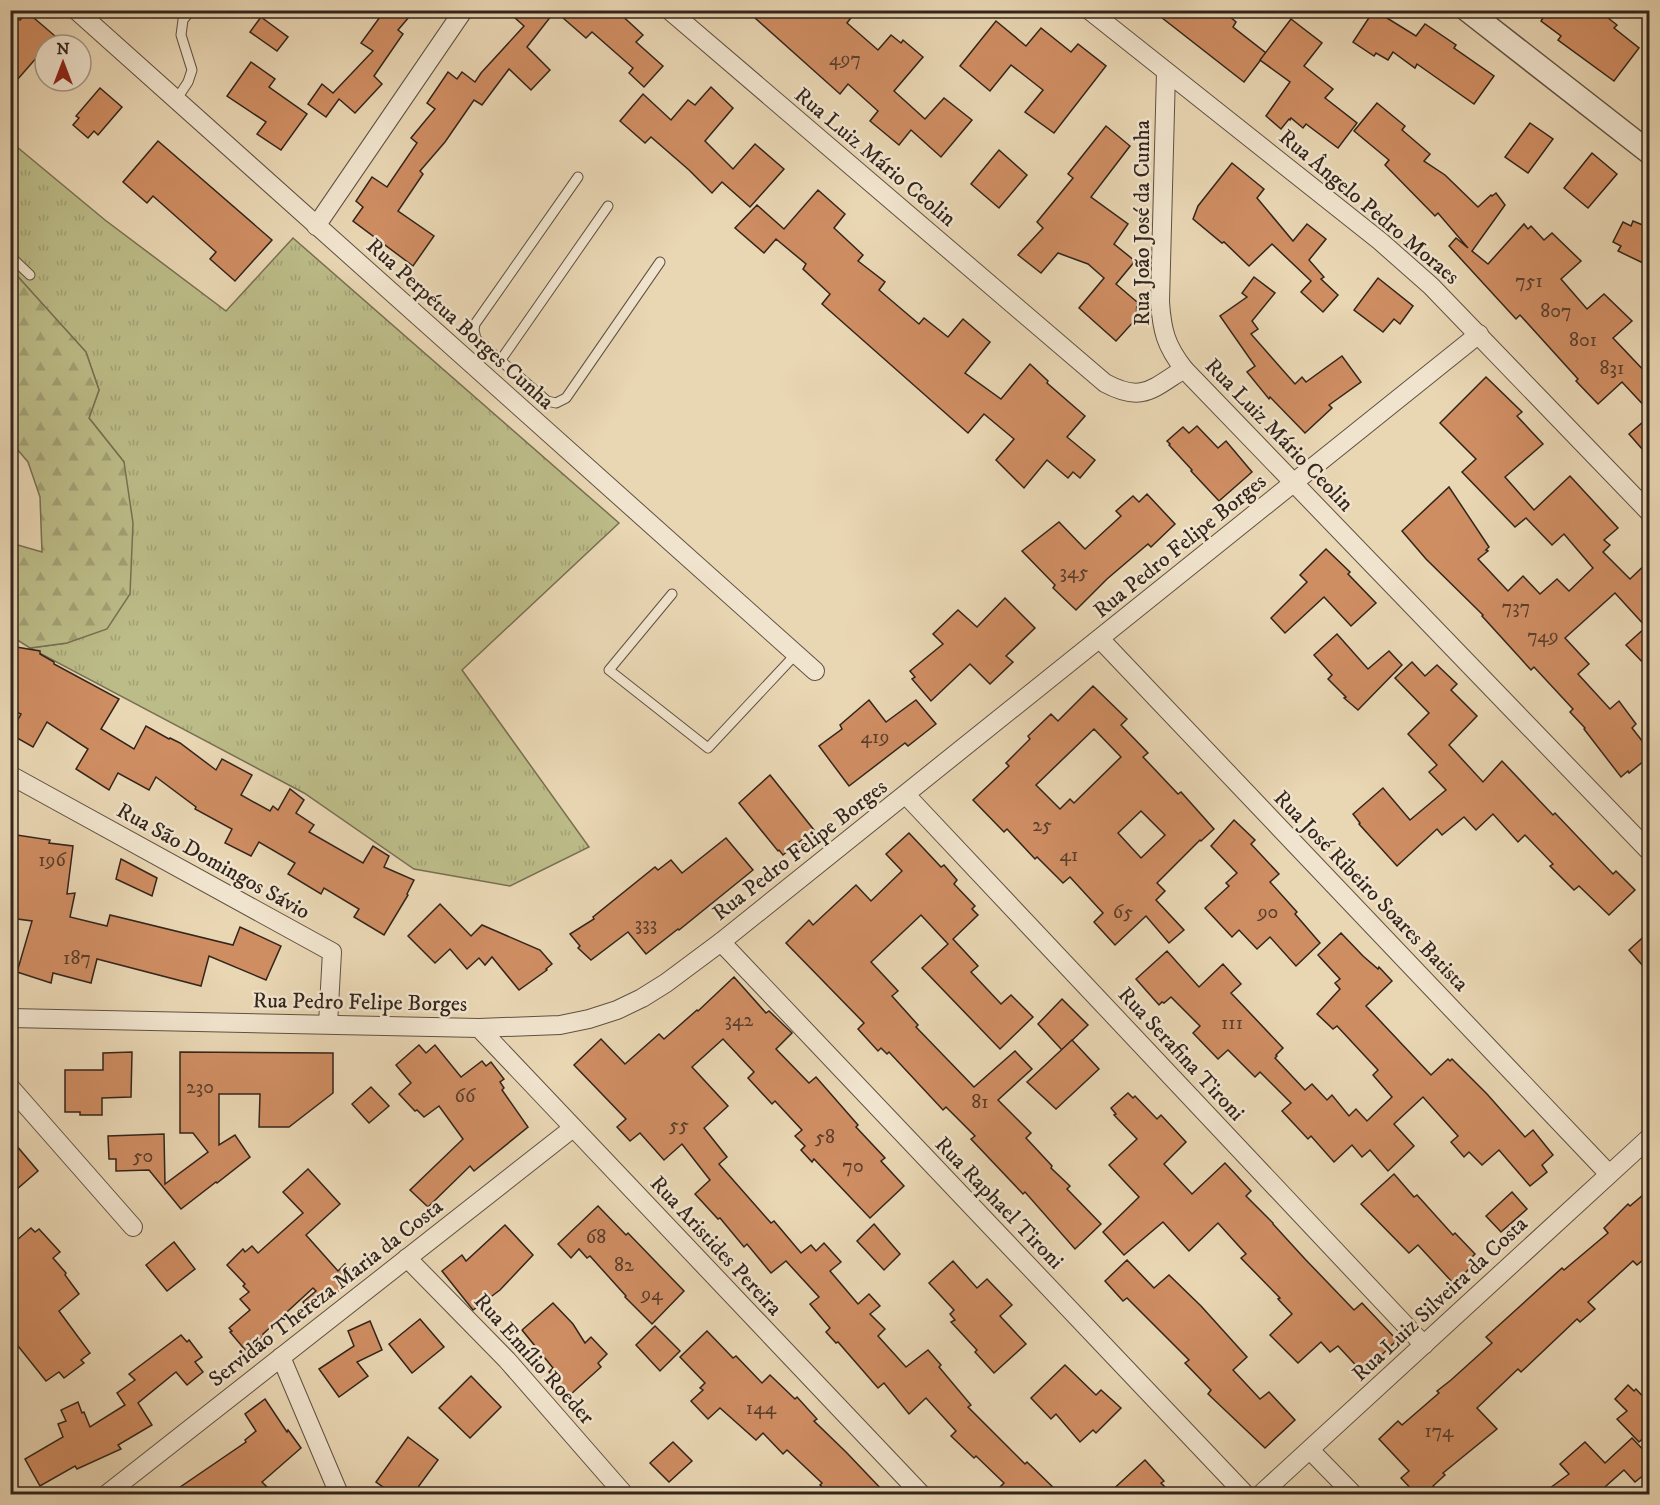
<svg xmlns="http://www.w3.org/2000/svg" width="1660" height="1505" viewBox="0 0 1660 1505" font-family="'IM FELL DW Pica',serif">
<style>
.grass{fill:url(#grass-tufts);stroke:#787052;stroke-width:1.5}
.forest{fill:url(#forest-firs);stroke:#787052;stroke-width:1.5}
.building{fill:#cf8d62;stroke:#33251c;stroke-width:1.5;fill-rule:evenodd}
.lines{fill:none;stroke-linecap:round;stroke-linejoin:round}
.service-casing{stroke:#605142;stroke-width:11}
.minor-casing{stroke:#605142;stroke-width:20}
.tertiary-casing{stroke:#605142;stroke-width:25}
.service{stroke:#f1e4ce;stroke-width:9}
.minor{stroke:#f1e4ce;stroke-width:18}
.tertiary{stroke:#f1e4ce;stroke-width:22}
.labels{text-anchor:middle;stroke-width:5;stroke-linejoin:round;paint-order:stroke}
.number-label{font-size:20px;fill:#5a3f2e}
.street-label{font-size:22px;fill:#33251c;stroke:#f1e4ce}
</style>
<defs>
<pattern id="grass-tufts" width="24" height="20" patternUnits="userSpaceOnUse" patternTransform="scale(1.5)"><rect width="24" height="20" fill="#bcbc88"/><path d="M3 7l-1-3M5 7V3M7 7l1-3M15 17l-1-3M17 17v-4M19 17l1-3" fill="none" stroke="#a2a175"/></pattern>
<pattern id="forest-firs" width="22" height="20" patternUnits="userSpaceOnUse" patternTransform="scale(1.5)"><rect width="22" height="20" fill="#bcbc88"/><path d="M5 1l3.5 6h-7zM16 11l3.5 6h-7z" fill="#a2a175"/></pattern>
</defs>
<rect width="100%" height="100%" fill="#e9d6b3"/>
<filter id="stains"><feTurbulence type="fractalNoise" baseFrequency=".00333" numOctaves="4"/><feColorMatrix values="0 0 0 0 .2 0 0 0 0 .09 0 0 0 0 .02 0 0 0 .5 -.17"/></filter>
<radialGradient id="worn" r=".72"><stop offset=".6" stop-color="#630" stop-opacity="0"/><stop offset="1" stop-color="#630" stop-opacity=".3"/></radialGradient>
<path class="grass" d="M11 142 105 220 226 311 293 238 619 523 462 670 589 847 510 886 414 869 304 793 30 648 67 643 124 462 89 418 99 390 86 353 11 269Z"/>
<path class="forest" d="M11 269 86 352 99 390 89 418 124 462 133 523 130 594 107 629 67 643 30 648 11 636V543L42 552 40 497 28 462 11 442Z"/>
<g class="building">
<path d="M385 10H415L398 30 403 34 374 76 382 84 355 113 339 99 326 117 308 104 322 84 333 93 373 51 361 43Z"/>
<path d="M506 10H616L643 35 636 42 663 66 644 87 629 73 633 68 592 32 586 38 555 11 527 47 550 70 531 90 509 69 482 105 474 100 445 142 420 171 423 174 398 211 434 236 413 266 353 221 363 207 356 201 372 177 387 187 417 143 411 138 435 109 427 103 448 72 457 79 462 72 475 82 481 73 524 26Z"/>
<path d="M746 10H857L847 23 878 50 891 35 901 43 903 40 923 57 894 91 925 119 944 98 972 120 941 157 911 130 899 145 870 121 878 111 848 84 840 94Z"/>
<path d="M1152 10H1222L1236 22 1233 27 1266 53 1244 82Z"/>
<path d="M1374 10 1416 36 1425 24 1456 45 1454 48 1494 76 1474 104 1417 64 1415 68 1393 52 1388 60 1376 53 1374 56 1353 42Z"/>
<path d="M1548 10H1598L1617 25 1614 28 1639 48 1614 81 1558 40 1561 36 1541 21Z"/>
<path d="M27 12 55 36 48 45H45V48L10 88V13L20 20Z"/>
<path d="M261 17 288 37 277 51 250 32Z"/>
<path d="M1291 19 1322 43 1304 66 1333 89 1325 98 1357 123 1338 148 1306 124 1303 128 1291 118 1290 120 1289 119 1281 129 1266 116 1290 82 1260 60Z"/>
<path d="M996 21 1026 46 1041 28 1071 52 1078 44 1106 66 1054 133 1025 112 1043 90 1011 65 990 91 960 66Z"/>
<path d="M251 62 275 79 269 87 307 114 281 150 257 134 266 122 227 96Z"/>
<path d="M711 87 733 108 705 141 733 169 755 144 784 169 750 207 722 182 712 193 689 170 651 137 645 143 620 121 643 94 671 120 688 100 695 105Z"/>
<path d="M100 88 122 107 98 135 94 131 88 138 73 125 79 118 76 116Z"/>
<path d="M1377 103 1405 126 1402 130 1430 154 1424 161 1445 175 1478 207 1491 195 1492 196 1496 193 1505 205 1472 251 1488 264 1524 224 1528 229 1531 226 1544 240 1552 233 1581 261 1561 279 1587 309 1604 294 1632 321 1613 338 1650 377V412L1622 382 1598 404 1576 381 1578 379 1520 315 1516 319 1449 246 1456 238 1468 248 1438 213 1435 216 1385 165 1389 160 1354 131Z"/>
<path d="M1530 123 1553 139 1528 173 1505 157Z"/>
<path d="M1106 126 1130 146 1091 197 1128 224 1114 244 1135 261 1116 284 1137 302 1136 319 1116 341 1079 308 1104 278 1088 264 1058 253 1041 273 1018 255 1043 228 1037 222 1073 178 1068 174Z"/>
<path d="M158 141 272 240 235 281 210 259 216 252 153 196 147 203 123 182Z"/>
<path d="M999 150 1027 175 999 208 971 184Z"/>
<path d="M1592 153 1617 174 1588 208 1564 188Z"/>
<path d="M1232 163 1264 189 1257 198 1293 241 1307 224 1326 239 1309 260 1324 277 1321 279 1338 295 1323 312 1301 292 1311 281 1272 244 1249 266 1224 242 1222 243 1193 219 1198 206Z"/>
<path d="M818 190 845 214 834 228 863 255 858 261 885 282 879 290 919 324 924 318 948 337 963 319 990 342 965 373 1001 399 1030 364 1048 381 1047 383 1085 416 1067 437 1095 460 1080 478 1073 472 1068 478 1047 460 1024 488 996 460 1014 439 984 414 968 433 822 304 830 294 803 269 806 264 776 239 764 253 735 228 757 205 784 229Z"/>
<path d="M1633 221 1650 228V249L1643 263 1618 251 1621 246 1613 242 1623 222 1631 226Z"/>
<path d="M1254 277 1275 293 1252 321 1258 329 1251 334 1295 384 1302 377 1306 382 1342 356 1361 382 1329 405 1332 408 1305 433 1270 397 1269 399 1247 372 1255 366 1220 316 1247 297 1242 293Z"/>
<path d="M1378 278 1413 306 1400 324 1394 319 1383 332 1354 310Z"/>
<path d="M1486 377 1522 412 1517 416 1543 444 1505 477 1534 510 1570 476 1618 528 1604 540 1610 545 1603 552 1630 579 1650 560V670L1626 645 1646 627 1615 593 1565 638 1589 664 1578 674 1610 709 1619 701 1636 724 1632 728 1650 751V756L1629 773 1628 771 1621 777 1584 729 1585 728 1570 712 1573 709 1534 667 1531 670 1482 616 1483 615 1426 559 1402 531 1449 487 1489 547 1486 550 1488 551 1478 559 1508 591 1523 576 1540 594 1557 579 1569 591 1593 568 1564 534 1552 545 1526 518 1515 527 1462 472 1476 459 1440 423Z"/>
<path d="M1650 416V458L1629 434Z"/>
<path d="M1197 426 1218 448 1226 441 1252 472 1219 501 1191 471 1192 470 1169 445 1170 444 1167 441 1183 427 1189 433Z"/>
<path d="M1147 494 1175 524 1151 547 1148 544 1107 579 1076 610 1053 588 1055 585 1022 551 1059 522 1085 549 1121 516 1116 511 1133 496 1139 502Z"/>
<path d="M1326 549 1350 572 1348 574 1376 603 1351 626 1324 597 1285 633 1271 618 1307 582 1300 575Z"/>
<path d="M1005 598 1035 628 1006 656 1013 662 990 684 970 664 931 701 912 679 915 677 910 671 943 644 933 634 958 610 977 627Z"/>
<path d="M1337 634 1368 669 1389 651 1402 665 1358 710 1344 698 1346 697 1328 679 1332 675 1314 655Z"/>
<path d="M10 646 40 651V654L54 662V664L119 699 101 729 134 749 146 726 169 739 170 738 180 743 216 770 222 759 252 775 241 795 270 811 273 806 278 810 290 789 304 800 296 813 314 825 309 832 363 863 373 846 389 856 384 867 414 880 407 894 408 895 384 935 354 917 359 909 324 888 321 894 288 874 295 863 259 842 251 856 225 843 232 829 195 809 196 807 156 777 149 790 118 773 109 790 76 769 88 749 47 722 33 747 10 734 21 714 10 709Z"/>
<path d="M1412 662 1425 676 1437 665 1457 684 1451 690 1477 716 1449 745 1483 782 1502 761 1553 815 1555 813 1613 874 1616 871 1635 890 1609 915 1579 886 1574 890 1550 866 1553 864 1525 835 1518 842 1493 814 1476 830 1464 817 1442 835 1437 829 1397 866 1359 824 1360 823 1353 814 1383 788 1410 820 1446 790 1429 772 1437 765 1408 734 1429 713 1395 678Z"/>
<path d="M1093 686 1127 719 1121 725 1148 753 1143 757 1178 794 1181 792 1214 829 1201 841 1200 840 1157 883 1165 891 1156 900 1184 930 1169 943 1146 916 1115 945 1094 922 1103 913 1070 877 1063 883 1037 857 1035 859 1007 829 1004 832 973 800 1009 766 1006 763 1030 739 1028 736 1051 714 1058 721ZM1094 729 1121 757 1074 803 1070 799 1060 809 1036 785ZM1141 811 1165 835 1141 858 1118 833Z"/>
<path d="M869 700 886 722 916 700 936 724 908 746 905 743 849 786 819 746 842 729 840 725Z"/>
<path d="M770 775 814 830 783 855 779 850 778 851 739 803Z"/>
<path d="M1234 820 1255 840 1251 844 1279 874 1270 882 1297 912 1295 914 1320 943 1296 966 1270 937 1257 949 1239 930 1232 937 1205 908 1229 886 1226 883 1237 873 1211 846Z"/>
<path d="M909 833 941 867 944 865 957 880 954 884 975 906 972 909 978 915 953 939 978 966 971 972 1001 1004 1011 995 1033 1017 1000 1049 922 968 948 944 921 915 871 962 898 991 892 996 918 1025 916 1027 974 1087 1015 1051 1032 1069 998 1100 1031 1133 1026 1138 1052 1166 1051 1168 1070 1186 1067 1189 1101 1224 1075 1249 1025 1192 1023 1194 971 1139 975 1136 946 1107 943 1110 889 1052 887 1054 881 1048 878 1051 858 1029 864 1023 786 943 809 920 813 925 856 885 871 901 902 871 886 854Z"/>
<path d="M10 834 50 840 49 843 73 846 67 894 75 893 70 917 107 926 110 915 233 945 240 927 281 946 266 980 209 956 201 986 97 959 91 983 53 973 51 983 17 972 32 921 10 918Z"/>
<path d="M726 838 753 870 679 930 678 929 646 954 628 932 591 960 578 948 580 946 570 934 594 919 593 917 655 867 658 870 671 860 682 873Z"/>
<path d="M121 859 157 878 152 896 116 879Z"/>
<path d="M440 904 471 936 482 925 540 950 552 964 546 969 547 970 519 990 492 957 485 965 479 958 467 969 450 949 435 963 408 936Z"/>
<path d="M1650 931V974L1629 950Z"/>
<path d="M1341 933 1363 956 1378 969 1379 967 1392 981 1366 1006 1431 1075 1448 1059 1450 1061 1452 1059 1487 1094 1525 1137 1533 1130 1553 1155 1542 1165 1547 1172 1530 1186 1499 1150 1482 1165 1469 1152 1464 1157 1451 1142 1458 1136 1423 1097 1394 1124 1414 1146 1388 1171 1370 1150 1362 1157 1352 1145 1334 1162 1311 1136 1308 1139 1282 1111 1291 1103 1260 1072 1255 1077 1228 1050 1218 1059 1193 1033 1200 1026 1171 997 1164 1003 1162 1002 1159 1005 1136 979 1167 951 1199 987 1223 964 1241 984 1231 993 1283 1048 1276 1055 1277 1056 1275 1058 1305 1090 1312 1084 1327 1100 1332 1095 1349 1116 1356 1109 1367 1121 1392 1097 1373 1075 1378 1070 1337 1026 1333 1029 1317 1014 1340 989 1335 983 1340 979 1318 955Z"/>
<path d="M734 977 766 1013 769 1011 792 1033 776 1049 809 1083 816 1077 858 1125 856 1127 885 1158 881 1161 904 1186 870 1218 814 1159 812 1162 801 1150 805 1146 795 1136 802 1130 775 1101 772 1104 748 1078 754 1072 723 1039 692 1067 728 1106 704 1128 727 1157 719 1164 771 1223 774 1221 801 1253 811 1245 816 1251 824 1243 841 1262 830 1271 858 1304 869 1294 880 1306 870 1314 885 1329 878 1336 906 1367 928 1350 941 1365 939 1367 971 1405 968 1407 1025 1464 1027 1462 1060 1494H993L1004 1483 976 1456 974 1458 951 1436 956 1431 926 1398 909 1414 884 1383 878 1388 838 1342 836 1343 826 1332 830 1328 810 1304 819 1297 786 1261 771 1273 747 1244 744 1247 720 1218 718 1219 695 1194 710 1180 682 1144 664 1160 640 1133 630 1141 617 1127 626 1119 574 1065 601 1039 625 1064 659 1034 664 1039 697 1010 698 1011Z"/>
<path d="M1062 999 1088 1025 1062 1050 1038 1024Z"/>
<path d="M1072 1040 1099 1069 1056 1109 1027 1082Z"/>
<path d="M419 1045 426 1053 435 1045 461 1077 482 1061 486 1066 491 1062 504 1079 500 1082 504 1088 502 1090 528 1127 474 1171 470 1166 428 1207 410 1190 463 1139 439 1106 424 1117 417 1110 415 1111 399 1094 411 1083 396 1065Z"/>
<path d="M132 1052 131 1097 102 1098V1115H80V1112H65V1070H103V1053Z"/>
<path d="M180 1052 333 1053V1093L289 1127H259L260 1094H219V1145L235 1135 250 1157 217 1183 216 1182 181 1209 149 1170 116 1171V1159H109L108 1136 164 1134 165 1184 208 1152 193 1133H180Z"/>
<path d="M371 1087 389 1106 369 1123 352 1104Z"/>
<path d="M1128 1093 1133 1098 1135 1096 1157 1119 1161 1115 1186 1142 1164 1164 1192 1194 1225 1163 1251 1191 1246 1196 1273 1223V1224L1305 1259 1354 1310 1362 1303 1397 1340 1363 1373 1338 1346 1330 1352 1321 1342 1298 1363 1270 1335 1292 1314 1278 1299 1280 1298 1241 1258 1246 1254 1218 1223 1189 1251 1163 1222 1124 1255 1103 1232 1139 1197 1109 1165 1137 1139 1114 1115 1116 1114 1111 1108Z"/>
<path d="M10 1138 38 1171 10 1195Z"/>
<path d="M308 1169 340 1204 306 1235 338 1271 345 1264 356 1278 311 1311 303 1302 316 1291 313 1288 263 1334 264 1335 246 1351 230 1332 232 1331 229 1328 250 1310 240 1299 249 1292 243 1286 245 1284 227 1265 243 1249 245 1252 252 1246 258 1253 303 1213 283 1192Z"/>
<path d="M1394 1174 1414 1197 1417 1195 1453 1235 1455 1233 1475 1254 1468 1261 1472 1266 1454 1284 1418 1245 1409 1253 1361 1204Z"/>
<path d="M1650 1189V1254L1637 1265 1633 1261 1588 1302 1595 1309 1580 1322 1577 1319 1521 1372 1518 1369 1477 1408 1497 1429 1443 1473 1445 1475 1433 1486 1440 1494H1416L1401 1478 1409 1471 1379 1439 1398 1421 1402 1425 1439 1393 1437 1391 1451 1380 1492 1343 1486 1337 1562 1268 1564 1270 1608 1233 1604 1228 1628 1204 1630 1206Z"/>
<path d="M1512 1192 1527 1209 1501 1232 1486 1216Z"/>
<path d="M598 1206 626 1235 628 1233 684 1291 652 1324 625 1297 626 1296 590 1256 587 1258 579 1249 571 1258 558 1244Z"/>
<path d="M874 1224 900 1254 884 1270 857 1241Z"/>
<path d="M505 1225 533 1255 500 1290 473 1310 442 1271 462 1255 466 1261Z"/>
<path d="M31 1228 35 1232 39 1229 60 1252 53 1258 66 1273 65 1275 79 1294 59 1311 90 1353 81 1360 84 1363 64 1378 59 1372 46 1381 10 1336V1246Z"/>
<path d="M174 1242 195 1269 167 1291 146 1265Z"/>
<path d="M1127 1260 1154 1288 1169 1275 1201 1306 1247 1357 1233 1370 1260 1399 1269 1392 1295 1420 1265 1448 1208 1394 1211 1390 1185 1363 1189 1360 1127 1298 1123 1301 1105 1281Z"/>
<path d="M953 1261 977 1288 987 1279 1012 1305 1000 1316 1026 1344 994 1373 975 1352 977 1350 951 1322 955 1320 950 1314 954 1310 929 1283Z"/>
<path d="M553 1303 573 1324 585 1343 591 1337 607 1354 598 1363 601 1367 570 1395 549 1372 553 1368 522 1330Z"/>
<path d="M420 1319 444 1347 412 1373 389 1344Z"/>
<path d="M370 1321 382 1350 357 1362 368 1376 339 1397 319 1369 354 1346 348 1331Z"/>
<path d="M655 1326 680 1351 660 1371 636 1345Z"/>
<path d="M707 1331 733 1358 736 1356 762 1383 770 1375 795 1399 797 1397 817 1419 814 1421 846 1452 886 1494H830L820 1485 822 1483 787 1450 783 1454 763 1433 756 1440 720 1408 708 1419 691 1401 703 1390 700 1388 705 1383 680 1357Z"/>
<path d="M181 1335 187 1342 189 1340 202 1357 195 1362 203 1372 187 1385 176 1372 138 1403 152 1425 118 1445 121 1449 77 1469 75 1466 40 1486 25 1459 63 1437 58 1424 66 1421 61 1410 78 1402 82 1413 84 1412 90 1427 125 1405 117 1393 135 1380 129 1374Z"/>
<path d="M1065 1365 1096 1395 1101 1390 1121 1408 1096 1433 1093 1430 1080 1442 1056 1414 1051 1419 1031 1398Z"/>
<path d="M471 1376 501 1407 470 1438 439 1408Z"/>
<path d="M1628 1385 1634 1391 1636 1389 1650 1404V1432L1639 1442 1617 1419 1627 1411 1615 1399Z"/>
<path d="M265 1399 287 1432 288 1430 301 1448 262 1482 274 1494H170L246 1442 245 1440 256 1431 245 1414Z"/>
<path d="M408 1437 438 1460 413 1494H393L376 1482Z"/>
<path d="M1632 1438 1650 1457V1470L1635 1482 1624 1470 1597 1494H1542L1569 1474 1560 1464 1585 1442 1605 1463Z"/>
<path d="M673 1442 692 1461 669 1482 650 1463Z"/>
<path d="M1145 1460 1164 1481 1161 1483 1172 1494H1108Z"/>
</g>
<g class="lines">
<g class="service-casing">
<g id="service">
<path d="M176 100 188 82 192 70 181 35 183 20 191 10"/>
<path d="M578 177 475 324 474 330 476 339 547 401 556 403 566 398 660 262"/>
<path d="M10 256 30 275"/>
<path d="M500 361 608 206"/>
<path d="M672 594 609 670 708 748 796 654"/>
</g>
</g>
<g class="minor-casing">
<g id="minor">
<path d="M76 10 815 671"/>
<path d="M669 10 1105 383C1142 403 1152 389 1184 369L1650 852"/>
<path d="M1089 10 1380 241 1431 286 1650 513"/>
<path d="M1166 72 1160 302C1162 331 1166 346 1184 369"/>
<path d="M316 226 463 11"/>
<path d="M1100 639 1609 1174"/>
<path d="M10 775 332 952 328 1024"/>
<path d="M906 795 1424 1345"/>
<path d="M721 942 1245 1494"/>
<path d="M10 1018 479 1028 560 1025 589 1019 617 1010 642 998 666 983 721 942 1479 334"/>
<path d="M479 1028 921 1494"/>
<path d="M10 1087 133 1227"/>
<path d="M407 1258 507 1360 624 1494"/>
<path d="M281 1357 339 1494"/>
<path d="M1310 1450 1353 1494"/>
<path d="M107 1494 573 1128"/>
<path d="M1261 1494 1650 1137"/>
</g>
</g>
<g class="tertiary-casing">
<path id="tertiary" d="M1467 10 1650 153"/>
</g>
<use href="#service" class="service"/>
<use href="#minor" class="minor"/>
<use href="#tertiary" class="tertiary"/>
</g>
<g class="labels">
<g class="number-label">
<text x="845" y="65">497</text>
<text x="1529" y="287">751</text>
<text x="1556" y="317">807</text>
<text x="1583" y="346">801</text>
<text x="1612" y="374">831</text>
<text x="1074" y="578">345</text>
<text x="1516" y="613">737</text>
<text x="1543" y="642">749</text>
<text x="875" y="743">419</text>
<text x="1042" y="831">25</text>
<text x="1069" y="861">41</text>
<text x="52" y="866">196</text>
<text x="1123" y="918">65</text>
<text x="1268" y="918">90</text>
<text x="646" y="930">333</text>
<text x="77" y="964">187</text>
<text x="739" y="1026">342</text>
<text x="1232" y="1029">111</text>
<text x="200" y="1093">230</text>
<text x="465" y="1102">66</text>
<text x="980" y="1108">81</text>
<text x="679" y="1131">55</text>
<text x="825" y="1143">58</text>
<text x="143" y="1162">50</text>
<text x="853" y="1172">70</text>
<text x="596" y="1243">68</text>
<text x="624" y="1271">82</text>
<text x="652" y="1300">94</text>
<text x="761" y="1414">144</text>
<text x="1439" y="1437">174</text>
</g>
<g class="street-label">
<text transform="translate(876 156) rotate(40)" y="8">Rua Luiz Mário Ceolin</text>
<text transform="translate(1370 206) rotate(40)" y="8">Rua Ângelo Pedro Moraes</text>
<text transform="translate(1141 223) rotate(-90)" y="8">Rua João José da Cunha</text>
<text transform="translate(461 323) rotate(42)" y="8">Rua Perpétua Borges Cunha</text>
<text transform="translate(1280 434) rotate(46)" y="8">Rua Luiz Mário Ceolin</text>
<text transform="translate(1179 545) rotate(-39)" y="8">Rua Pedro Felipe Borges</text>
<text transform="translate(799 849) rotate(-38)" y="8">Rua Pedro Felipe Borges</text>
<text transform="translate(214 860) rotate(29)" y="8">Rua São Domingos Sávio</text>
<text transform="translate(1372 890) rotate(46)" y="8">Rua José Ribeiro Soares Batista</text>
<text transform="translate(360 1001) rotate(1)" y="8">Rua Pedro Felipe Borges</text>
<text transform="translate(1182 1053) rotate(47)" y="8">Rua Serafina Tironi</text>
<text transform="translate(1000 1202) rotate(46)" y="8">Rua Raphael Tironi</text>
<text transform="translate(717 1245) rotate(47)" y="8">Rua Aristides Pereira</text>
<text transform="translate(325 1292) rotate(-38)" y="8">Servidão Thereza Maria da Costa</text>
<text transform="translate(1439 1298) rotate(-43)" y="8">Rua Luiz Silveira da Costa</text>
<text transform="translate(535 1358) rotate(48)" y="8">Rua Emílio Roeder</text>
</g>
</g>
<rect width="1660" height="1505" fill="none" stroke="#e9d6b3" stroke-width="36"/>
<rect x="12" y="12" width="1636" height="1481" fill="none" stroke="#33251c" stroke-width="3"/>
<rect x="18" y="18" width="1624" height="1469" fill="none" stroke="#33251c" stroke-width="1.5"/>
<g transform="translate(63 63)"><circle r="28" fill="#f1e4ce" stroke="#a59887" stroke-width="1.5"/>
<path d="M0-4.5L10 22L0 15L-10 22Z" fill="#8f2418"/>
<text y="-9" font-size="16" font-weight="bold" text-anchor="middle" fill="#33251c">N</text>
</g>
<rect width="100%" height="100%" filter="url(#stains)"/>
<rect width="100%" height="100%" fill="url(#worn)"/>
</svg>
